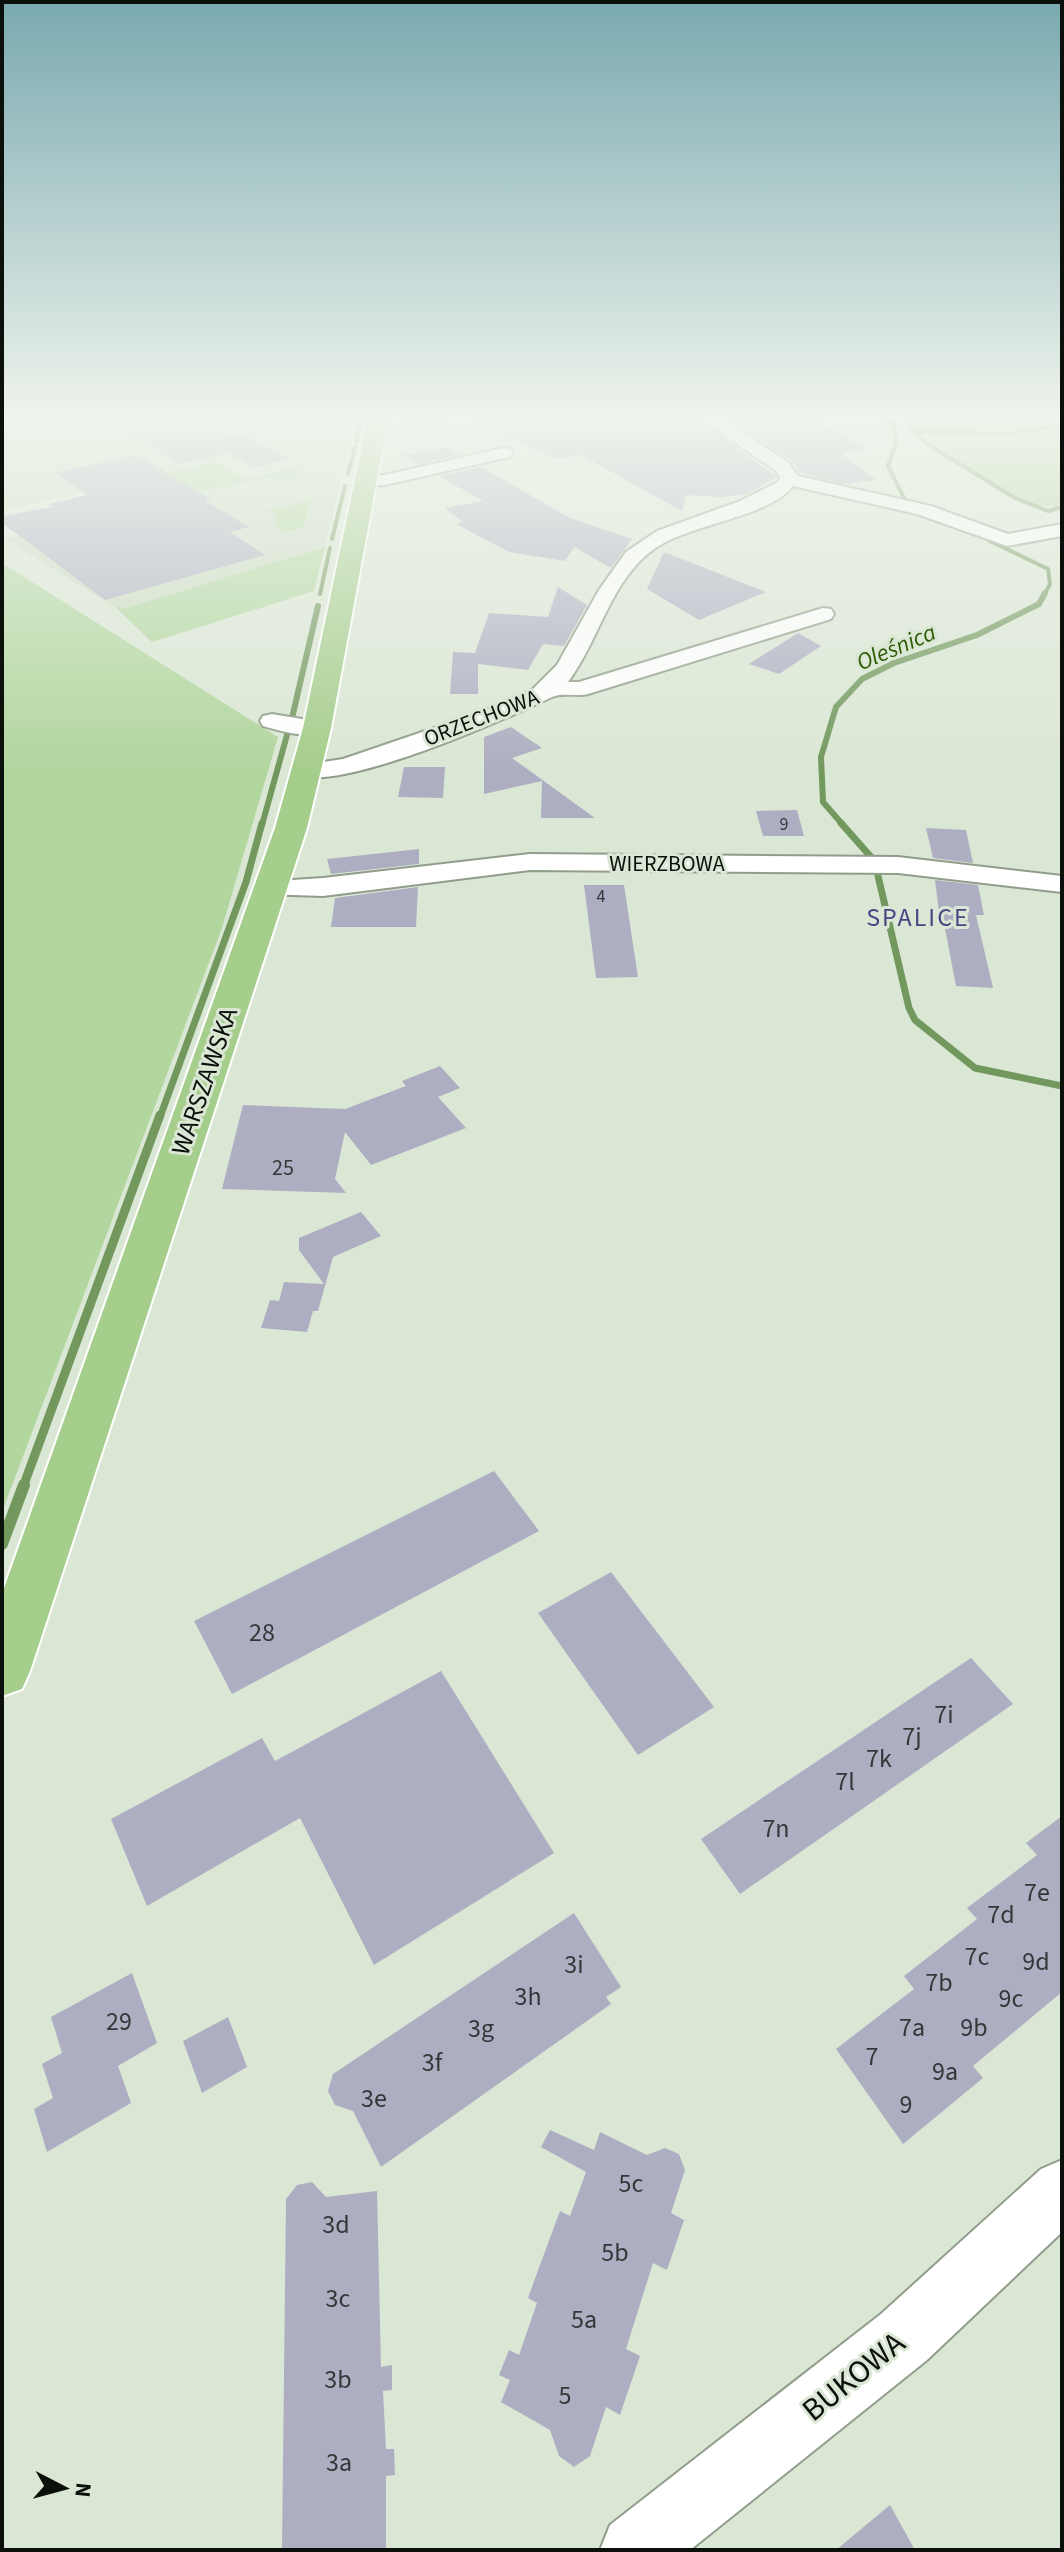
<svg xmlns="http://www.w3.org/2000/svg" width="1064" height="2552" viewBox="0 0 1064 2552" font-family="'Source Sans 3',sans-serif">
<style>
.built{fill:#ccdcc3}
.green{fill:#b1d69e}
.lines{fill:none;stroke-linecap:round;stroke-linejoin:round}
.stream-far4{stroke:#72985d;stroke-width:4}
.stream-far3{stroke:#72985d;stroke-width:6}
.stream-far2{stroke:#72985d;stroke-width:7}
.stream-far1{stroke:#72985d;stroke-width:9}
.stream{stroke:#72985d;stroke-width:12}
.building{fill:#aeaec2}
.minor-casing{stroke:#919d8b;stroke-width:4}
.major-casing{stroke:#fff;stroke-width:4}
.minor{fill:#fff;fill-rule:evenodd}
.major{fill:#a5cd8b;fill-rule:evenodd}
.labels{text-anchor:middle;stroke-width:6;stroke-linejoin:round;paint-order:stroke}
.far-number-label{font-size:18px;fill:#343838}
.far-street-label{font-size:22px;fill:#0c100a;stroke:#dbe7d5}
.number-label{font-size:22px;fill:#343838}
.far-water-label{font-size:24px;font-style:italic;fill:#2e5d04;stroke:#dbe7d5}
.far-quarter-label{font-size:26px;letter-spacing:2px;fill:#4a4583;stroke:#dbe7d5}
.street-label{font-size:26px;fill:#0c100a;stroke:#dbe7d5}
.near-number-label{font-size:26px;fill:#343838}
.near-street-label{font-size:32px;fill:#0c100a;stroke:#dbe7d5}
</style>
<rect width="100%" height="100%" fill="#dbe7d5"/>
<path class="built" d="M2 413H357L325 547 125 608 115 607 4 539 194 492 161 474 2 511Z"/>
<g class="green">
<path d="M406 413H493L398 430 401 414Z"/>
<path d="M906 413H1062V505C1025 515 967 466 936 446 924 436 918 424 906 413Z"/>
<path d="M214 461 246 479 315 463 300 467 297 478H265L199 492 162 474Z"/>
<path d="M311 500 304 527 285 532 275 526 277 517 267 509 293 507 288 505Z"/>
<path d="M325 547 314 591 152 642 115 607 126 608Z"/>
<path d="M2 563 278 737 222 928 2 1512Z"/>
</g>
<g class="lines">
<g class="stream-far4">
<path d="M870 413 894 425 896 443 888 466 906 502"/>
<path d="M899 413 927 444 1015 498 1048 511 1062 507"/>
<path d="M918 432 1013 433 1062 425"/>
<path d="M356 442 363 414"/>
<path d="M348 474 355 447"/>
<path d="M332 539 345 486"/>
<path d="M990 541 1048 569 1050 584 1044 595"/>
<path d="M320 594 330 548"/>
</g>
<g class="stream-far3">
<path d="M292 718 318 606"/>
<path d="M262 825 287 735"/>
<path d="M843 825 823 802 821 757 836 707 862 679 894 663 977 635 1039 604 1045 593"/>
</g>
<g class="stream-far2">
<path d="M841 823 871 857"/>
<path d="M878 876 909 1008 915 1020 975 1068 1062 1086"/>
<path d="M160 1117 246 882 262 823"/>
</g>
<path class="stream-far1" d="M23 1487 160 1115"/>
<path class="stream" d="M2 1544 24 1485"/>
</g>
<g class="building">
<path d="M182 413H190L232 437 243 434 289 459 254 468 228 453 180 464 118 427Z"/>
<path d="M525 413H535L549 421 593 413H689L777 477 747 494 722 497 686 495 682 511 581 455 558 459 472 423Z"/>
<path d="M718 413H822L823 429 834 428 866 451 841 453 876 480 845 484 800 473 790 459Z"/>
<path d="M447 447 460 455 418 464 402 455Z"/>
<path d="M137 455 211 500 205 501 249 527 230 532 265 555 105 600 2 523V516L53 507 49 504 87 495 55 473Z"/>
<path d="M481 467 570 518 632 539 611 568 574 547 565 561 509 552 456 524 463 522 445 508 483 501 439 476Z"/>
<path d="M664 552 766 592 699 620 647 589Z"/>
<path d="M558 587 587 605 564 646 543 644 528 670 478 664V694H450L453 652 475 653 489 613 548 617Z"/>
<path d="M798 633 821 646 779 674 749 664Z"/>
<path d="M511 727 542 748 512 758 595 818H541L542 781 484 794V737Z"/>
<path d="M404 767H445L443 798 398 797Z"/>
<path d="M797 810 804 836H763L756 811Z"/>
<path d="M926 828 966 830 973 863 933 858Z"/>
<path d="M419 849V864L331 874 327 859Z"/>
<path d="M935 880 978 885 984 915H976L993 988 956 986 942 913H939Z"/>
<path d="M584 885H624L638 977 596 978Z"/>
<path d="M418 887 416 927H331L335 898Z"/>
<path d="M440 1066 460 1088 438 1097 466 1128 371 1165 345 1132 335 1179 346 1193 222 1189 243 1105 345 1109 406 1086 402 1081Z"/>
<path d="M361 1212 381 1236 333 1257 318 1311H313L307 1332 261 1328 270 1300 279 1301 284 1282 324 1284 299 1250V1238Z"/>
<path d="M494 1471 539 1531 232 1694 194 1621Z"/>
<path d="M611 1572 714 1707 638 1755 538 1613Z"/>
<path d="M971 1658 1013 1704 740 1894 701 1839Z"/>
<path d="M441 1671 554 1853 374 1965 300 1818 147 1906 111 1819 262 1738 275 1761Z"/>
<path d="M1062 1816V1992L973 2066 983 2078 903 2144 836 2049 914 1989 904 1976 977 1919 967 1908 1037 1855 1026 1843Z"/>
<path d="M574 1913 621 1987 606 1997 611 2004 381 2167 353 2111 335 2105 328 2091 333 2074Z"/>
<path d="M132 1973 157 2043 118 2066 131 2103 47 2152 34 2109 53 2098 42 2064 62 2053 51 2017Z"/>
<path d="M228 2017 247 2067 202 2093 183 2041Z"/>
<path d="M550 2130 594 2150 600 2132 647 2155 665 2148 679 2154 685 2170 671 2213 684 2220 667 2270 653 2263 626 2349 640 2356 620 2415 606 2407 590 2456 574 2467 559 2456 550 2430 501 2402 510 2380 499 2375 509 2350 519 2355 537 2303 528 2298 537 2273 560 2211 570 2216 586 2172 541 2147Z"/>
<path d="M312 2182 326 2197 377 2191 381 2367 392 2365V2390L383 2391 386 2449H394L395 2475 386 2476V2550H282L286 2199 297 2185Z"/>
<path d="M890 2505 915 2550H836Z"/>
</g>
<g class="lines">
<g class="minor-casing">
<g id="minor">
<path d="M692 413H712L788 462 798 476 931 506 1008 534 1062 524V536L1007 546 917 514 793 486C768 518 691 523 654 549 611 579 599 641 568 682H579L823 608 831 609 834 614 831 619 588 694C577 697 562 692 552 697 501 721 349 789 297 776L293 771 297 766 343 759 481 712 532 690 557 665 599 590 626 552 657 531 740 501 778 482 780 477 775 470Z"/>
<path d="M504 448 510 449 513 453 510 457 384 485H365L356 480 365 475H384Z"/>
<path d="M272 714 326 723 329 728 326 733C304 738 284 732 263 726L260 721 263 716Z"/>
<path d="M530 854 898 857 1062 876V892L898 873 530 870 323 896 262 894 258 888 262 882 323 878Z"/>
<path d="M1062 2160V2232L927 2360 690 2550H600L610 2525 881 2314 1041 2169Z"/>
</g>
</g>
<g class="major-casing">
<path id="major" d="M369 413H389L331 728 307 828 30 1671 22 1689 2 1696V1594L275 828 303 728Z"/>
</g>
<use href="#minor" class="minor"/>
<use href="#major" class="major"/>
</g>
<linearGradient id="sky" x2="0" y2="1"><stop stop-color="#79a9b0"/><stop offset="0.54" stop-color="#eff4ec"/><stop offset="1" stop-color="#eff4ec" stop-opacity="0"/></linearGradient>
<rect width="1064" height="771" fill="url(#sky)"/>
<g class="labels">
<g class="far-number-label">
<text x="784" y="830">9</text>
<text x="601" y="902">4</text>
</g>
<g class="far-street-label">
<text transform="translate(481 717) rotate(-21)" y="8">ORZECHOWA</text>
<text x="667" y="871">WIERZBOWA</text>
</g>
<g class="number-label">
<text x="283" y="1175">25</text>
</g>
<g class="far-water-label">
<text transform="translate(896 647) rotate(-23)" y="8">Oleśnica</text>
</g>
<g class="far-quarter-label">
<text x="918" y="926">SPALICE</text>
</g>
<g class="street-label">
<text transform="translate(204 1081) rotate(-71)" y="9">WARSZAWSKA</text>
</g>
<g class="near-number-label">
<text x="262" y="1641">28</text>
<text x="944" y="1723">7i</text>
<text x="912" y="1745">7j</text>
<text x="879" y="1767">7k</text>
<text x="845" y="1790">7l</text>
<text x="776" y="1837">7n</text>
<text x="1037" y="1901">7e</text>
<text x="1001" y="1923">7d</text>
<text x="977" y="1965">7c</text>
<text x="1036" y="1970">9d</text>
<text x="574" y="1973">3i</text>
<text x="939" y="1991">7b</text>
<text x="528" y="2005">3h</text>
<text x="1011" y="2007">9c</text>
<text x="119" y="2030">29</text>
<text x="912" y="2036">7a</text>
<text x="974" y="2036">9b</text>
<text x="481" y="2037">3g</text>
<text x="872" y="2065">7</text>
<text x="432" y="2071">3f</text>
<text x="945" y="2080">9a</text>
<text x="374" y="2107">3e</text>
<text x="906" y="2113">9</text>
<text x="631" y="2192">5c</text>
<text x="336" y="2233">3d</text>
<text x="615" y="2261">5b</text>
<text x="338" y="2307">3c</text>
<text x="584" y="2328">5a</text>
<text x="338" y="2388">3b</text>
<text x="565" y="2404">5</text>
<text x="339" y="2471">3a</text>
</g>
<g class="near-street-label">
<text transform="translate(853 2376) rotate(-39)" y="11">BUKOWA</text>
</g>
</g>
<rect width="1064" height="2552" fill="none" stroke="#0c100a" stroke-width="8"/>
<g transform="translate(64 2488) rotate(96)" stroke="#dbe7d5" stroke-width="6" paint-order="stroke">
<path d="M0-6L14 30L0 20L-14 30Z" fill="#0c100a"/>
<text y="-12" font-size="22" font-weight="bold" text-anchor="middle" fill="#0c100a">N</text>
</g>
</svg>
